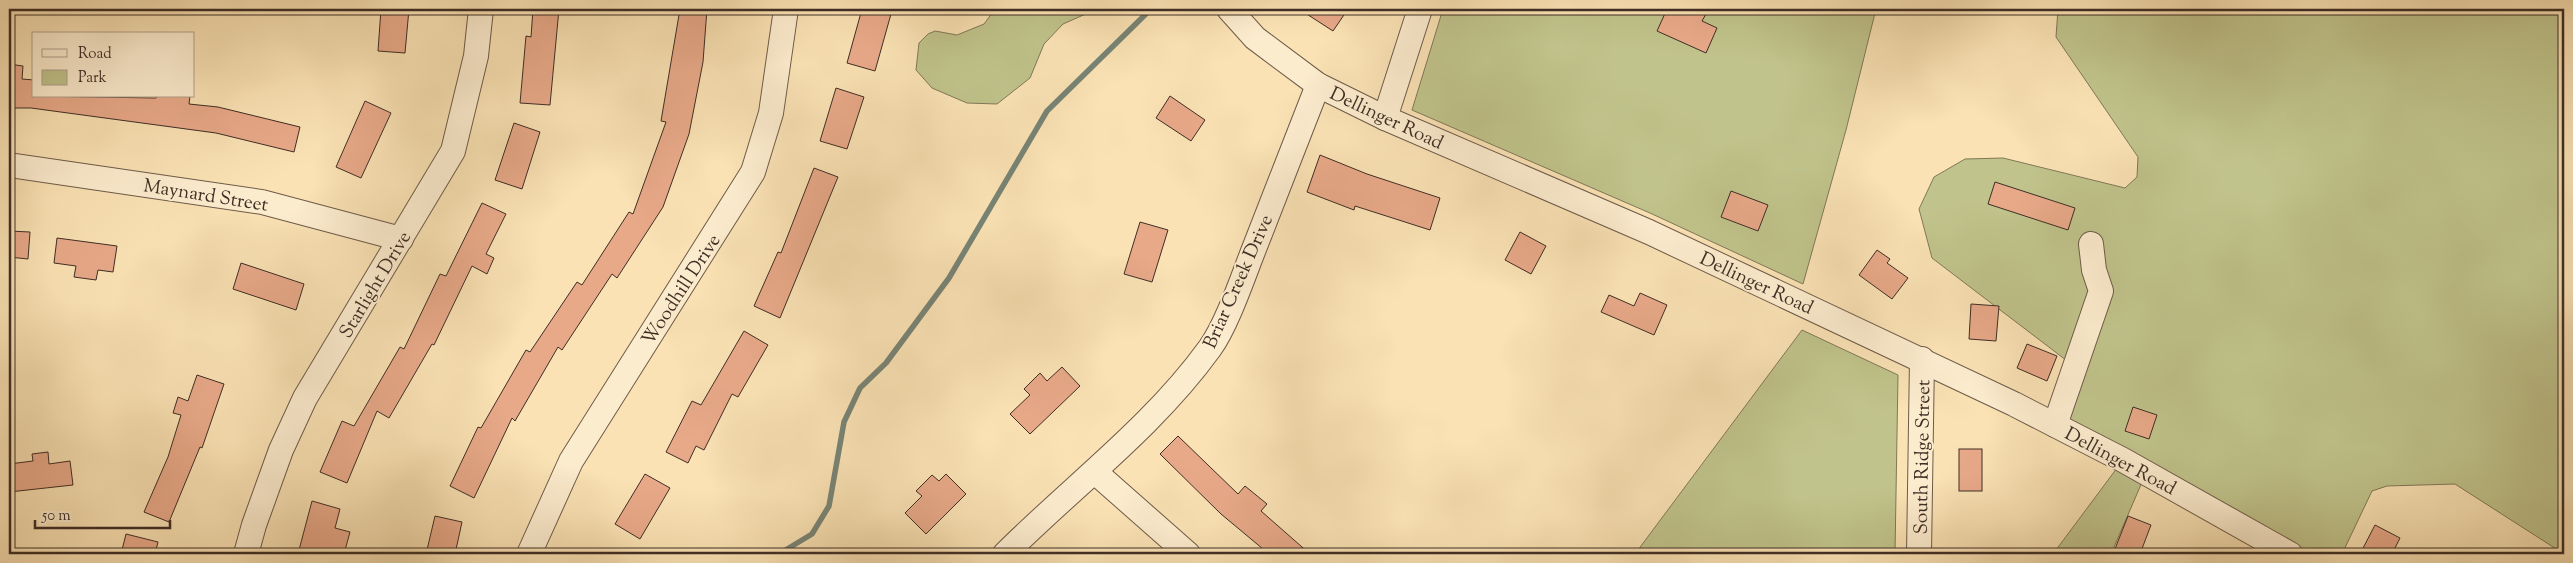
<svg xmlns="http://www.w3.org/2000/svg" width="2573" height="563" viewBox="0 0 2573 563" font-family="'Sorts Mill Goudy',serif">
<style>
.green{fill:#c0c38b;stroke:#807858}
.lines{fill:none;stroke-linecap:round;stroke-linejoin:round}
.stream{stroke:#788475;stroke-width:5.5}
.building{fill:#e8a989;stroke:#3f2e25}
.minor-casing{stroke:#6e5b49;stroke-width:26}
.minor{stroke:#fcecce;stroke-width:24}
.labels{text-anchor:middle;stroke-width:4;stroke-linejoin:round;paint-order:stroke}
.street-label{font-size:19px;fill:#3f2e25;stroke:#fcecce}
</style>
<rect width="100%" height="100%" fill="#fae2b4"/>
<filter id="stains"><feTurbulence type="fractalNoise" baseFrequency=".004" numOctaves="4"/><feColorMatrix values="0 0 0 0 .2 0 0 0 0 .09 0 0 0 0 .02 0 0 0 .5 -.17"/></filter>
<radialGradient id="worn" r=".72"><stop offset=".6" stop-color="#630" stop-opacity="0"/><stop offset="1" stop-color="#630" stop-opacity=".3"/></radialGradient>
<g class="green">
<path d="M995 9H1097L1063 24 1044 44 1030 78 997 104 967 103 932 88 916 70 919 43 928 34 935 31 957 35 984 24Z"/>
<path d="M1443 9H1876L1846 130 1803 284 1650 213 1412 110Z"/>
<path d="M2058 9H2564V554L2455 484 2387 486 2372 491 2342 554H2290L2146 473 2111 554H2053L2123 460 2055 425 2075 367 1932 258 1919 209 1934 177 1965 159 2003 158 2125 188 2137 177 2138 157 2056 37Z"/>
<path d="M1802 330 1898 375 1895 554H1635Z"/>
</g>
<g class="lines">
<path class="stream" d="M779 554 812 534 829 506 844 422 860 388 886 363 949 278 1047 111 1151 9"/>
</g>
<g class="building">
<path d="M381 9H409L405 53 378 51Z"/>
<path d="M533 9H559L550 105 520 103 526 36 531 37Z"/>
<path d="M680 9H707L703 62 689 134 663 207 617 278 612 274 562 350 558 347 515 421 512 418 474 498 450 486 478 427 481 428 526 350 530 352 577 282 582 285 629 212 633 214 666 122 661 121Z"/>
<path d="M862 9 891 14 875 71 847 63Z"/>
<path d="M1299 9H1348L1333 31Z"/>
<path d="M1667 9H1695L1706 14 1702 21 1717 28 1706 53 1657 31Z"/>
<path d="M9 64 23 66 22 79 34 80V96L156 98 157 96H190L189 104 218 107 300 127 294 152 216 133 31 108H9Z"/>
<path d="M836 88 864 97 847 149 820 141Z"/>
<path d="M1170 96 1205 120 1191 141 1156 118Z"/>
<path d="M365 101 391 113 361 178 336 167Z"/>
<path d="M514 123 540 132 522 189 495 180Z"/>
<path d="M1320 155 1367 174 1440 198 1430 230 1355 206 1354 210 1307 192Z"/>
<path d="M814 168 838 177 780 318 754 306 778 252 781 253Z"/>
<path d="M1995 182 2075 208 2068 230 1988 204Z"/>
<path d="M1731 191 1768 205 1758 231 1721 217Z"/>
<path d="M482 203 506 214 486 254 494 258 487 274 472 266 434 345 432 344 389 418 377 411 347 483 320 472 342 421 354 426 400 347 404 349 440 274 446 276Z"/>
<path d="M1140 222 1168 230 1152 282 1124 274Z"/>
<path d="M9 231 30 232 28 259 9 257Z"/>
<path d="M1520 232 1546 246 1531 274 1505 260Z"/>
<path d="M57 238 117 246 113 272 98 270 96 280 74 277 76 266 54 263Z"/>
<path d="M1877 250 1890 259 1887 263 1908 278 1892 299 1859 275Z"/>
<path d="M241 263 304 284 296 310 233 289Z"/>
<path d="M1640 293 1667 305 1654 335 1601 312 1609 295 1634 306Z"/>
<path d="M1971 304 1999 306 1996 341 1969 339Z"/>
<path d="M744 331 768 345 738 397 732 394 704 450 696 446 688 463 666 452 692 401 701 405Z"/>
<path d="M2027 344 2057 356 2047 381 2017 368Z"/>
<path d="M1062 367 1080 386 1030 434 1010 414 1030 395 1024 389 1040 373 1047 381Z"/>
<path d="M197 375 224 384 202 448 200 447 169 522 144 512 168 457 181 415 173 413 178 397 188 401Z"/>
<path d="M2133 407 2157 415 2149 439 2125 431Z"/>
<path d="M1178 436 1238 494 1245 486 1267 504 1261 511 1310 554H1269L1221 514 1160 454Z"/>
<rect x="1959" y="449" width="23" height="42"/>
<path d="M48 452 49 464 70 461 73 485 9 492V464L33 461 32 454Z"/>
<path d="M645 474 670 488 640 539 615 524Z"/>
<path d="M946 474 966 494 926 534 905 513 922 496 916 491 932 475 939 481Z"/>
<path d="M312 501 340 509 335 528 350 532 344 554 327 550 326 554H315L299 550Z"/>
<path d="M435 516 462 522 455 554H426Z"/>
<path d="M2128 516 2151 525 2140 554H2113Z"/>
<path d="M2375 525 2400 538 2392 554H2360Z"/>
<path d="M126 534 158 542 155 554H121Z"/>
</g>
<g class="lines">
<g class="minor-casing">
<g id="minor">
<path d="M1229 9 1255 38 1318 85 1385 118 1649 232 2014 404 2123 460 2290 554"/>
<path d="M1385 118 1420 9"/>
<path d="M9 165 262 202 401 239"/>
<path d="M2055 425 2101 291 2094 270 2091 244"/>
<path d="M1095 472 1188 554"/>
<path d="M246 554 254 525 281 450 305 398 453 151 476 56 481 9"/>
<path d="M529 554 571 461 753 172 771 113 786 9"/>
<path d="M1005 554C1073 486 1153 427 1210 348 1226 326 1242 280 1252 254 1274 198 1296 141 1318 85"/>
<path d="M1919 554 1922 359"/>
</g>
</g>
<use href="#minor" class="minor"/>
</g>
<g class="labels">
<g class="street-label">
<text transform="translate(1387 117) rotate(25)" y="7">Dellinger Road</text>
<text transform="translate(206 194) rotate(9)" y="7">Maynard Street</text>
<text transform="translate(1237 281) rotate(-66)" y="7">Briar Creek Drive</text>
<text transform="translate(1757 282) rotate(25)" y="7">Dellinger Road</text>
<text transform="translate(374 284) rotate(-59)" y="7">Starlight Drive</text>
<text transform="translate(680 289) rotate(-57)" y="7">Woodhill Drive</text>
<text transform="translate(1921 457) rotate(-89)" y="7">South Ridge Street</text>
<text transform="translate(2121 460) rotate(28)" y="7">Dellinger Road</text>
</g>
</g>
<rect width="2573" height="563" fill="none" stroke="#fae2b4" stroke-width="30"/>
<rect x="10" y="10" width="2553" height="543" fill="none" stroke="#3f2e25" stroke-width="2.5"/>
<rect x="15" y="15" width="2543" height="533" fill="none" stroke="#3f2e25"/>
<rect x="32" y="32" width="162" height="65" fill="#fcecce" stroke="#b0a08a"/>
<rect x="42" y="49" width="25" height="8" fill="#fcecce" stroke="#b0a08a"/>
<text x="78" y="58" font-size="15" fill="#3f2e25">Road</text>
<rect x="42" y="70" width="25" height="15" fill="#c0c38b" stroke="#b0a08a"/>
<text x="78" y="82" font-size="15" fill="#3f2e25">Park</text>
<path d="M35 520v8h135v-8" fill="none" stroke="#3f2e25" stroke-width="2.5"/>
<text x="42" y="520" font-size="15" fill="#3f2e25" stroke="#fcecce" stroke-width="4" paint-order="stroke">50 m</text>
<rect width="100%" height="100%" filter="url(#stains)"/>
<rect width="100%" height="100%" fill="url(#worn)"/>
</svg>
